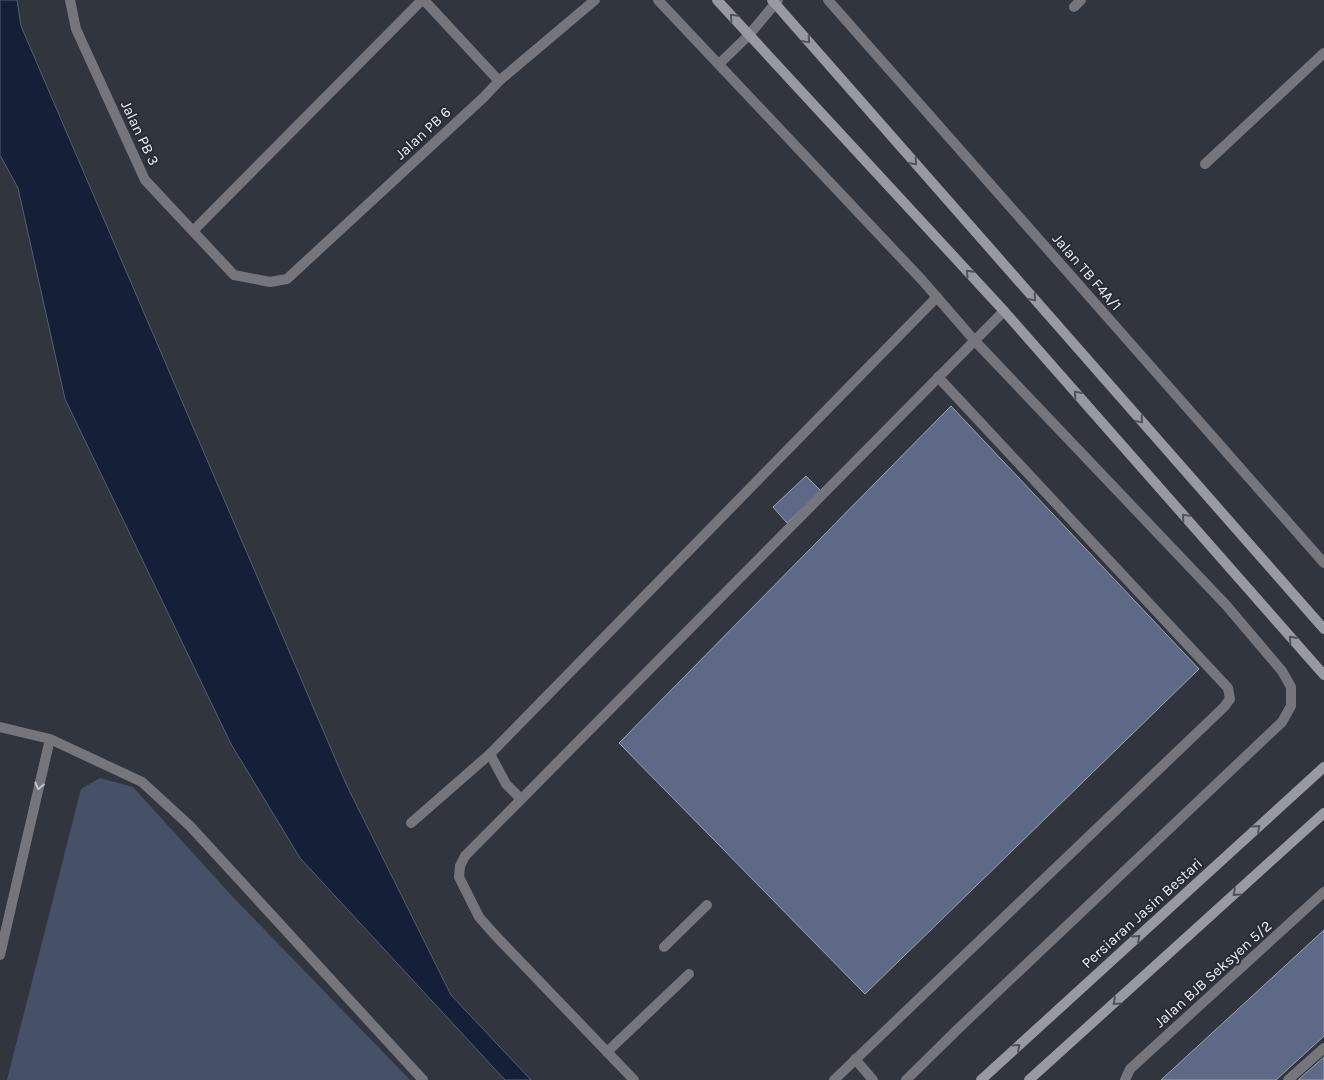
<svg xmlns="http://www.w3.org/2000/svg" width="1324" height="1080" viewBox="0 0 1324 1080" font-family="Karla,sans-serif">
<style>
.green{fill:#465067}
.water{fill:#151f37;stroke:#565e71}
.building{fill:#5d6986;stroke:#9fa4b0}
.lines{fill:none;stroke-linecap:round;stroke-linejoin:round}
.lane{stroke:#74767b;stroke-width:10}
.street{stroke:#74767b;stroke-width:10}
.secondary{stroke:#979aa1;stroke-width:10}
.oneway{stroke:#4e525a}
.oneway2{stroke:#c3c6cc}
.labels{text-anchor:middle;stroke-width:4;stroke-linejoin:round;paint-order:stroke}
.street-label{font-size:15px;fill:#eef1f7;stroke:#272b34}
</style>
<rect width="100%" height="100%" fill="#31353e"/>
<path class="green" d="M100 778 133 787 231 895 410 1080H7L81 789Z"/>
<path class="water" d="M0 0H17L21 26 347 786 451 995 531 1080H505L300 858 231 744 65 399 18 188 0 155Z"/>
<g class="building">
<path d="M951 406 1199 669 865 994 619 743Z"/>
<path d="M806 476 821 491 787 523 773 507Z"/>
<path d="M1324 930V1036L1276 1080H1161Z"/>
<path d="M1324 1057V1080H1298Z"/>
</g>
<g class="lines">
<g class="lane">
<path d="M658 0 922 280 974 340 1226 605 1282 671 1291 687V706L1282 722 959 1028 906 1080"/>
<path d="M719 64 749 35"/>
<path d="M193 231 422 0"/>
<path d="M490 754 506 784 521 799"/>
<path d="M411 823 490 754 937 297"/>
<path d="M664 947 707 905"/>
<path d="M607 1052 689 974"/>
<path d="M855 1059 873 1080"/>
<path d="M634 1080 494 934 479 917 459 877 460 866 465 856 1004 311"/>
<path d="M834 1080 1224 707 1230 699 1228 688 938 377"/>
<path d="M1288 1080 1324 1048"/>
</g>
<g class="street">
<path d="M70 0 76 29 145 180 234 275 270 282 287 279 484 97 499 81 595 0"/>
<path d="M424 0 499 81"/>
<path d="M828 0 1324 563"/>
<path d="M1074 7 1081 0"/>
<path d="M749 35 778 0"/>
<path d="M1205 164 1324 53"/>
<path d="M0 727 50 739 142 782 190 826 423 1080"/>
<path d="M0 955 50 739"/>
<path d="M1125 1080 1130 1069 1324 892"/>
</g>
<g class="secondary">
<path d="M717 0 1004 311 1324 675"/>
<path d="M772 0 1324 629"/>
<path d="M981 1080 1324 767"/>
<path d="M1029 1080 1324 813"/>
</g>
</g>
<defs><path id="oneway-chevron" d="M-2-3.5L2.5 0L-2 3.5" fill="none" stroke-width="1.6" stroke-linecap="round" stroke-linejoin="round" transform="scale(1.25)"/></defs>
<g class="oneway">
<use href="#oneway-chevron" transform="translate(733 17) rotate(-133)"/>
<use href="#oneway-chevron" transform="translate(807 40) rotate(49)"/>
<use href="#oneway-chevron" transform="translate(914 162) rotate(49)"/>
<use href="#oneway-chevron" transform="translate(969 273) rotate(-133)"/>
<use href="#oneway-chevron" transform="translate(1033 298) rotate(49)"/>
<use href="#oneway-chevron" transform="translate(1077 394) rotate(-131)"/>
<use href="#oneway-chevron" transform="translate(1140 420) rotate(49)"/>
<use href="#oneway-chevron" transform="translate(1185 517) rotate(-131)"/>
<use href="#oneway-chevron" transform="translate(1292 639) rotate(-131)"/>
<use href="#oneway-chevron" transform="translate(1257 828) rotate(-42)"/>
<use href="#oneway-chevron" transform="translate(1236 893) rotate(138)"/>
<use href="#oneway-chevron" transform="translate(1137 938) rotate(-42)"/>
<use href="#oneway-chevron" transform="translate(1116 1002) rotate(138)"/>
<use href="#oneway-chevron" transform="translate(1017 1047) rotate(-42)"/>
</g>
<use class="oneway2" href="#oneway-chevron" transform="translate(39 786) rotate(103)"/>
<g class="labels">
<g class="street-label">
<text transform="translate(140 133) rotate(65)" y="5">Jalan PB 3</text>
<text transform="translate(423 133) rotate(-43)" y="5">Jalan PB 6</text>
<text transform="translate(1087 272) rotate(49)" y="5">Jalan TB F4A/1</text>
<text transform="translate(1142 913) rotate(-42)" y="5">Persiaran Jasin Bestari</text>
<text transform="translate(1213 974) rotate(-42)" y="5">Jalan BJB Seksyen 5/2</text>
</g>
</g>
</svg>
